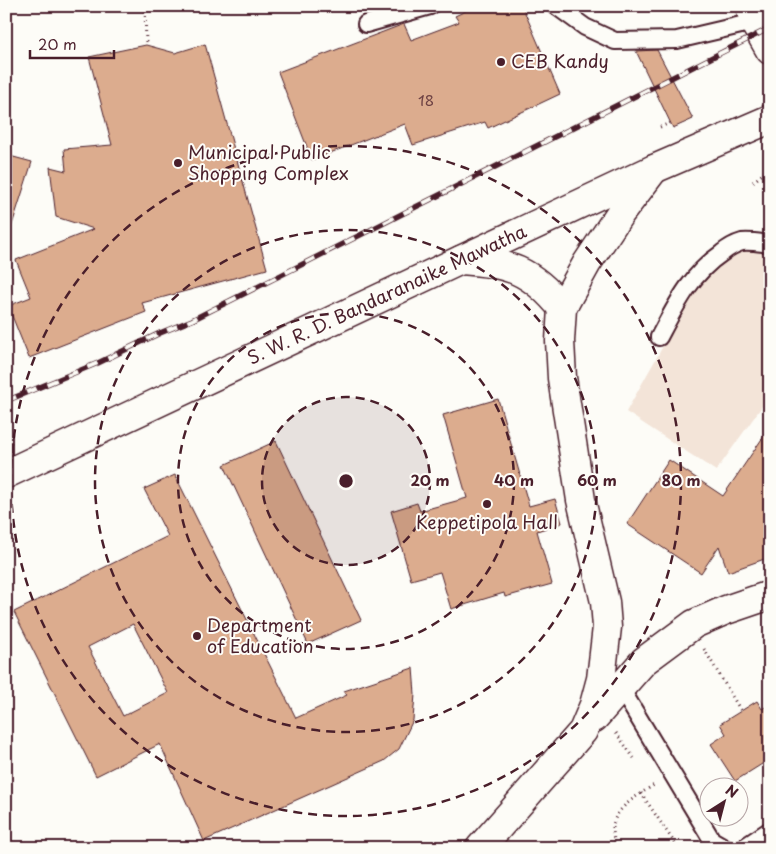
<svg xmlns="http://www.w3.org/2000/svg" width="776" height="854" viewBox="0 0 776 854" font-family="'Playpen Sans',sans-serif">
<style>
.built{fill:#f3e4d8}
.building{fill:#dcac8e;stroke:#4a1f2b;fill-rule:evenodd}
.lines{fill:none;stroke-linecap:round;stroke-linejoin:round}
.lane-casing{stroke:#4a1f2b;stroke-width:20}
.secondary-casing{stroke:#4a1f2b;stroke-width:31}
.primary-casing{stroke:#4a1f2b;stroke-width:31}
.path{stroke:#4a1f2b;stroke-width:3;stroke-dasharray:1 4;stroke-linecap:butt}
.lane{stroke:#fdfcf7;stroke-width:16}
.secondary{stroke:#fdfcf7;stroke-width:28}
.primary{stroke:#fdfcf7;stroke-width:28}
.rail-casing{stroke:#4a1f2b;stroke-width:5.5}
.rail{stroke:#fdfcf7;stroke-width:4;stroke-dasharray:11;stroke-linecap:butt}
.ring{fill:none;stroke:#4a1f2b;stroke-width:2.5;stroke-dasharray:9 6}
.poi-dot{fill:#4a1f2b;stroke:#fdfcf7;stroke-width:2}
.labels{text-anchor:middle;stroke-width:4;stroke-linejoin:round;paint-order:stroke}
.number-label{font-size:15px;fill:#6e4244}
.poi-label{font-size:18px;fill:#4a1f2b;stroke:#fdfcf7;text-anchor:start}
.street-label{font-size:18px;fill:#4a1f2b;stroke:#fdfcf7}
.centre{fill:#4a1f2b;stroke:#fdfcf7;stroke-width:2.5}
.ring-label{font-size:15px;text-anchor:middle;font-weight:bold;fill:#4a1f2b;stroke:#fdfcf7;stroke-width:4;stroke-linejoin:round;paint-order:stroke}
</style>
<rect width="100%" height="100%" fill="#fdfcf7"/>
<filter id="ink" filterUnits="userSpaceOnUse"><feTurbulence type="fractalNoise" baseFrequency=".02" numOctaves="2"/><feDisplacementMap in="SourceGraphic" scale="10" xChannelSelector="R" yChannelSelector="G"/><feConvolveMatrix kernelMatrix="1 2 1 2 8 2 1 2 1" color-interpolation-filters="sRGB"/></filter>
<g filter="url(#ink)">
<path class="built" d="M744 242 770 244V395L716 471 626 412 694 291Z"/>
<g class="building">
<path d="M476 6H522L560 94 488 128 485 122 413 145 405 124 312 160 278 72 404 24 411 40 459 22 455 16Z"/>
<path d="M205 44 267 269 142 303 146 312 29 358 8 306 31 297 16 260 94 229 56 217 50 167 66 171 64 149 112 145 89 57 146 45 175 53Z"/>
<path d="M657 50 693 119 673 128 636 51Z"/>
<path d="M6 155 32 162 11 228 6 227Z"/>
<path d="M498 399 529 506 555 499 562 523 537 531 552 584 505 597 504 593 451 609 440 572 411 580 391 511 417 503 420 511 467 498 443 415Z"/>
<path d="M770 427V557L728 572 719 546 701 573 627 524 669 460 723 496Z"/>
<path d="M276 441 361 620 308 644 224 465Z"/>
<path d="M175 475 296 718 347 695 344 691 413 668 415 694 413 720 399 749 384 761 204 841 160 744 96 776 14 612 168 536 144 489ZM133 624 168 693 123 716 88 647Z"/>
<path d="M757 701 762 709 770 704V759L735 781 711 744 726 734 720 724Z"/>
</g>
<g class="lines">
<g class="lane-casing">
<g id="lane">
<path d="M556 6 585 27 615 41 677 40 754 22"/>
<path d="M366 24 430 6"/>
<path d="M659 337C676 305 691 274 722 253 728 248 735 244 742 242 751 241 761 243 770 244"/>
<path d="M620 687 712 840 726 848"/>
<path d="M743 848 770 830"/>
</g>
</g>
<g class="secondary-casing">
<g id="secondary">
<path d="M750 6 754 22 770 50"/>
<path d="M461 260C509 263 531 270 562 308"/>
<path d="M594 718 644 661 694 624 726 610 770 595"/>
<path d="M480 848 583 731 594 705 601 679 607 627 605 602 581 500 562 378 560 341 562 308 587 263 619 215 654 169"/>
</g>
</g>
<g class="primary-casing">
<path id="primary" d="M6 474 654 169 770 119"/>
</g>
<g class="path">
<path d="M145 6 146 45"/>
<path d="M660 127 670 123"/>
<path d="M753 182 770 168"/>
<path d="M704 649 741 711"/>
<path d="M616 733 634 758"/>
<path d="M641 793 678 848"/>
<path d="M615 848C614 841 613 834 613 827 614 808 640 794 654 785"/>
</g>
<use href="#lane" class="lane"/>
<use href="#secondary" class="secondary"/>
<use href="#primary" class="primary"/>
<g class="rail-casing">
<path id="rail" d="M6 401 98 363 160 333 192 320 770 28"/>
</g>
<use href="#rail" class="rail"/>
</g>
</g>
<circle cx="346" cy="481" r="84" fill="#4a1f2b" fill-opacity=".12"/>
<g class="ring">
<circle cx="346" cy="481" r="84"/>
<circle cx="346" cy="481" r="168"/>
<circle cx="346" cy="481" r="251"/>
<circle cx="346" cy="481" r="335"/>
</g>
<g class="poi-dot">
<circle cx="501" cy="62" r="5"/>
<circle cx="178" cy="163" r="5"/>
<circle cx="487" cy="504" r="5"/>
<circle cx="197" cy="636" r="5"/>
</g>
<g class="labels">
<g class="number-label">
<text x="426" y="106">18</text>
</g>
<g class="poi-label">
<text x="511" y="68">CEB Kandy</text>
<text x="188" y="159">Municipal Public<tspan x="188" dy="21">Shopping Complex</tspan></text>
<text x="487" y="529" text-anchor="middle">Keppetipola Hall</text>
<text x="207" y="632">Department<tspan x="207" dy="21">of Education</tspan></text>
</g>
<g class="street-label">
<text transform="translate(387 295) rotate(-25)" y="6">S. W. R. D. Bandaranaike Mawatha</text>
</g>
</g>
<circle cx="346" cy="481" r="8" class="centre"/>
<g class="ring-label">
<text x="430" y="486">20 m</text>
<text x="514" y="486">40 m</text>
<text x="597" y="486">60 m</text>
<text x="681" y="486">80 m</text>
</g>
<rect width="776" height="854" fill="none" stroke="#fdfcf7" stroke-width="25"/>
<rect x="12" y="12" width="751" height="829" fill="none" stroke="#4a1f2b" stroke-width="2" filter="url(#ink)"/>
<g transform="translate(724 802) rotate(36)"><circle r="24" fill="#fdfcf7" stroke="#b5a4a5"/>
<path d="M0-4L9 19L0 12L-9 19Z" fill="#4a1f2b"/>
<text y="-8" font-size="14" font-weight="bold" text-anchor="middle" fill="#4a1f2b">N</text>
</g>
<path d="M30 50v8h84v-8" fill="none" stroke="#4a1f2b" stroke-width="2.5"/>
<text x="38" y="50" font-size="15" fill="#4a1f2b" stroke="#fdfcf7" stroke-width="4" paint-order="stroke">20 m</text>
</svg>
